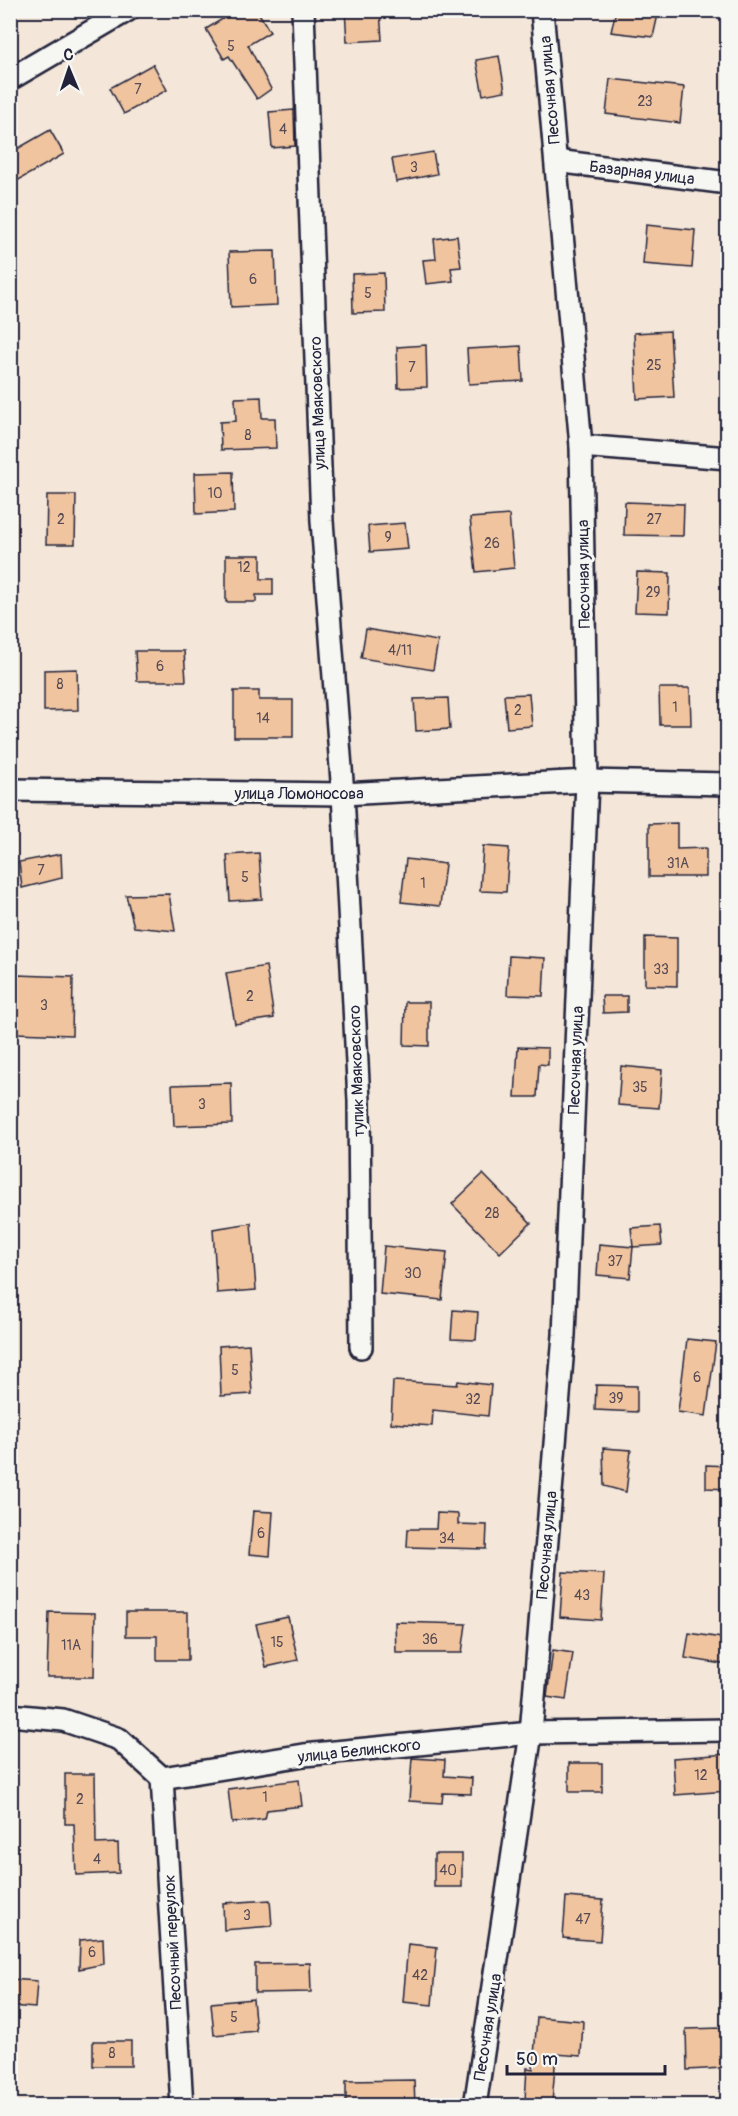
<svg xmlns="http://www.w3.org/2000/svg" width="738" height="2116" viewBox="0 0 738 2116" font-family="Pangolin,sans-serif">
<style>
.building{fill:#f0c49f;stroke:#22223b;stroke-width:1.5}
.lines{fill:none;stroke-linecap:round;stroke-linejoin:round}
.minor-casing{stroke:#22223b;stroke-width:26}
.minor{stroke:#f6f6f2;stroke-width:21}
.labels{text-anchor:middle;stroke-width:6;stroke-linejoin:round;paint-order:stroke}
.number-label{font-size:14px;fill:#564a54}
.street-label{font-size:16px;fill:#22223b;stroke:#f6f6f2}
</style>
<rect width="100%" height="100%" fill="#f4e7d9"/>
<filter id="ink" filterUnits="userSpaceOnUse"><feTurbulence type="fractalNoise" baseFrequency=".0167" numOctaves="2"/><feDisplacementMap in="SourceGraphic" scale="12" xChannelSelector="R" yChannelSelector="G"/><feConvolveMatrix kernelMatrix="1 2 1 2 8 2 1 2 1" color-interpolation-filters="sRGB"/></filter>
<g filter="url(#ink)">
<g class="building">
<path d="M237 10H257L270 32 248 45 271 89 257 99 229 56 224 59 206 29Z"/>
<path d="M345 10H380L382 40 347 42Z"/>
<path d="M616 10H659L653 37 611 32Z"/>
<path d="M499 56 505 91 483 95 476 60Z"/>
<path d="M153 64 167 90 124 114 110 88Z"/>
<path d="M610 79 684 87 680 123 606 114Z"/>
<path d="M294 110 295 146 272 148 269 112Z"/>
<path d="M50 130 64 154 10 185V153Z"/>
<path d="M433 152 437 174 396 182 392 159Z"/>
<path d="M646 225 695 230 692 268 643 264Z"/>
<path d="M457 236 461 267 451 268 453 281 426 284 423 260 436 259 434 239Z"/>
<path d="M275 251 277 305 231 307 229 252Z"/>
<path d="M384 273 385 312 353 313 352 274Z"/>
<path d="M670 331 674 397 637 399 634 333Z"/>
<path d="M426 345 427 387 398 388 397 347Z"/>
<path d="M521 346 523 381 469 384 467 349Z"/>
<path d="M261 397 262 418H275L276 448 221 450 220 422 236 421 235 398Z"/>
<path d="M233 472 234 512 196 514 195 473Z"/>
<path d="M47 495H76L75 544H46Z"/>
<path d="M625 502 684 504 683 536 624 535Z"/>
<path d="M509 515 514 568 476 572 470 518Z"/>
<path d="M405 523 408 549 370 552 368 526Z"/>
<path d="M226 555H261V579H273V595H256V602H226Z"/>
<path d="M637 572 670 573 669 613 635 612Z"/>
<path d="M366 629 438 641 433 670 361 658Z"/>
<path d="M135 651H184L186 681H137Z"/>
<path d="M77 669 78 710 44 711V670Z"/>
<path d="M659 688H690L691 725H660Z"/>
<path d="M234 691H259V700H293V737H234Z"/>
<path d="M529 694 532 726 507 728 504 695Z"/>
<path d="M448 698 450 729 416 731 414 699Z"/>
<path d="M677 823V849L706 848V877H649V824Z"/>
<path d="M483 846 509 848 506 892 480 891Z"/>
<path d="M259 853 262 899 230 901 227 855Z"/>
<path d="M61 854 62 878 22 888 19 862Z"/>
<path d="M406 859 445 864 440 906 401 902Z"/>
<path d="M169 894 175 931 134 927 126 895Z"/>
<path d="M645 937 677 938V986L645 985Z"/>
<path d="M509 956 545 958 543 996 507 995Z"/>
<path d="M266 966 274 1018 235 1024 226 973Z"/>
<path d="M17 975 73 977 72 1035 15 1033Z"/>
<path d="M602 996H627V1012L603 1013Z"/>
<path d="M405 1002H429V1046L404 1045Z"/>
<path d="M518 1047 548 1048V1065L539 1064 537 1097H515Z"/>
<path d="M621 1066 662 1070 659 1108 618 1105Z"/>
<path d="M231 1083 232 1124 174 1126 172 1085Z"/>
<path d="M483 1174 531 1223 500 1253 452 1204Z"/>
<path d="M251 1223 256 1290 217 1293 213 1229Z"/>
<path d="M660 1226 662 1245 633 1247 631 1228Z"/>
<path d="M599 1244 633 1247 630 1278 597 1275Z"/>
<path d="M384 1246 447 1252 442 1300 380 1294Z"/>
<path d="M453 1310 478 1312 476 1340 451 1339Z"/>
<path d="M687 1339 716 1342 706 1416 678 1412Z"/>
<path d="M249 1344 252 1394 221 1396 219 1346Z"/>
<path d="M393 1381 457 1385 458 1381 491 1385 488 1416 433 1410 432 1426 391 1423Z"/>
<path d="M596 1385 637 1386V1412L595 1410Z"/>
<path d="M603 1448 631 1450 626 1492 604 1486Z"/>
<path d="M706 1465 728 1466V1489L706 1488Z"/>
<path d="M253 1511 273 1512 270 1556 249 1554Z"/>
<path d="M437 1513 458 1514V1524L487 1525 486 1549 407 1547 408 1529H436Z"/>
<path d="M563 1572 604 1574 601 1620 560 1617Z"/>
<path d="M49 1612 95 1613 94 1677H47Z"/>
<path d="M126 1612H188V1660H157V1636H126Z"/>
<path d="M288 1617 298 1660 266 1667 256 1624Z"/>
<path d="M395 1622 466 1624 462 1653H396Z"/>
<path d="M689 1633 728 1639V1665L685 1658Z"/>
<path d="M553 1650 573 1653 566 1700 547 1697Z"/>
<path d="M728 1754V1791L675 1795 673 1758Z"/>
<path d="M412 1758 445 1760 444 1776 472 1778 471 1794 443 1793 442 1803 409 1801Z"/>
<rect x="569" y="1763" width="33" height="29"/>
<path d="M65 1774H95L96 1844 118 1843 119 1873 76 1875 74 1824H65Z"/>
<path d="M299 1780 302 1806 267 1810 265 1819 232 1823 228 1789Z"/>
<rect x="434" y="1854" width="28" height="33"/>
<path d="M566 1897 603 1900 600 1941 563 1938Z"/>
<path d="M270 1900 272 1926 224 1930 223 1903Z"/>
<path d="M103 1938 104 1964 79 1969 80 1940Z"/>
<path d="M408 1944 437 1947 432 2005 403 2002Z"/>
<path d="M310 1963 311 1992 255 1993V1964Z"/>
<path d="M10 1979 37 1981 35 2008 10 2006Z"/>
<path d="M253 1999 256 2031 214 2035 211 2003Z"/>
<path d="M537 2017 583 2021 581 2056 556 2054 552 2103 525 2101 527 2068 533 2069Z"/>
<path d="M722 2028 723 2068 687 2070 686 2029Z"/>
<rect x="93" y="2041" width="38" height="25"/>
<path d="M414 2080 415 2106H346V2081Z"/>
</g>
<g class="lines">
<g class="minor-casing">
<g id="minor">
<path d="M303 10 322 521 343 794 359 1101 361 1347"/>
<path d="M10 79 128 10"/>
<path d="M556 161 728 183"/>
<path d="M581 446 728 458"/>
<path d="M10 790 343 794 587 781 728 784"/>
<path d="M10 1715 63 1720 119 1739 162 1778 304 1755 531 1733 728 1730"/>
<path d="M162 1778 182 2106"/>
<path d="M475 2106 531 1733 564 1335 587 781 581 446 542 10"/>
</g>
</g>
<use href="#minor" class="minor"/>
</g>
</g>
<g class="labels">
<g class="number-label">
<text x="231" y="51">5</text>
<text x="138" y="94">7</text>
<text x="645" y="106">23</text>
<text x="283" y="134">4</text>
<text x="414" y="172">3</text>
<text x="253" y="284">6</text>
<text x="368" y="298">5</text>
<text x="654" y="370">25</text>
<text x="412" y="372">7</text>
<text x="248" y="440">8</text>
<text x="215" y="498">10</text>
<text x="61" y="524">2</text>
<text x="654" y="524">27</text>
<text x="388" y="542">9</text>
<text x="492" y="548">26</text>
<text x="244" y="572">12</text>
<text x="653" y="597">29</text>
<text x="400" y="655">4/11</text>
<text x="160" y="671">6</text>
<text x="60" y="689">8</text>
<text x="675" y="712">1</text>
<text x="518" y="715">2</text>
<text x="263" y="723">14</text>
<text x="678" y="868">31А</text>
<text x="41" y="875">7</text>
<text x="245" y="882">5</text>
<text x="423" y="888">1</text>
<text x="661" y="974">33</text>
<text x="250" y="1001">2</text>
<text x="44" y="1010">3</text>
<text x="640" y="1092">35</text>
<text x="202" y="1109">3</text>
<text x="492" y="1218">28</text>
<text x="615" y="1266">37</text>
<text x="413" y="1278">30</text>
<text x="235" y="1375">5</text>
<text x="697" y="1382">6</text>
<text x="616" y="1403">39</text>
<text x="473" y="1404">32</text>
<text x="261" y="1538">6</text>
<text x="447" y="1543">34</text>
<text x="582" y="1600">43</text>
<text x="430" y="1644">36</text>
<text x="277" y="1647">15</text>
<text x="71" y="1650">11А</text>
<text x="701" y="1780">12</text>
<text x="265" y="1802">1</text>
<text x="80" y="1804">2</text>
<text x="97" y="1864">4</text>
<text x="448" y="1875">40</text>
<text x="247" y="1920">3</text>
<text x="583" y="1924">47</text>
<text x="92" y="1957">6</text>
<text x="420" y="1980">42</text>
<text x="234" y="2022">5</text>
<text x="112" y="2058">8</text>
</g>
<g class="street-label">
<text transform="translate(549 90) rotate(-95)" y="6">Песочная улица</text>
<text transform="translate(642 172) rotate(7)" y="6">Базарная улица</text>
<text transform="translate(317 403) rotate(-92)" y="6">улица Маяковского</text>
<text transform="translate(583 574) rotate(-91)" y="6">Песочная улица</text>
<text x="299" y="799">улица Ломоносова</text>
<text transform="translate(575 1060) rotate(-88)" y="6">Песочная улица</text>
<text transform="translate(356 1071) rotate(-92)" y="6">тупик Маяковского</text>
<text transform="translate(546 1545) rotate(-85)" y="6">Песочная улица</text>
<text transform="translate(359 1750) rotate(-6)" y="6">улица Белинского</text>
<text transform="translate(172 1942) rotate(-93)" y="6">Песочный переулок</text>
<text transform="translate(487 2027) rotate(-81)" y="6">Песочная улица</text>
</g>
</g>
<rect width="738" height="2116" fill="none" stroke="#f6f6f2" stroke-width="36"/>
<rect x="18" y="18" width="702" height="2080" fill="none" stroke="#22223b" stroke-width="2" filter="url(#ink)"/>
<g transform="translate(69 69) rotate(358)" stroke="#f6f6f2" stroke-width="4.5" paint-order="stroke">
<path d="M0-4.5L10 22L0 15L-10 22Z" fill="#22223b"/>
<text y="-9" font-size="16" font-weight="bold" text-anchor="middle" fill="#22223b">С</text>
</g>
<path d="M507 2065v9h158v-9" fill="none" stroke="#22223b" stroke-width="3"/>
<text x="516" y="2065" font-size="18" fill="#22223b" stroke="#f6f6f2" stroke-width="4.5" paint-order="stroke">50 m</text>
</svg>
